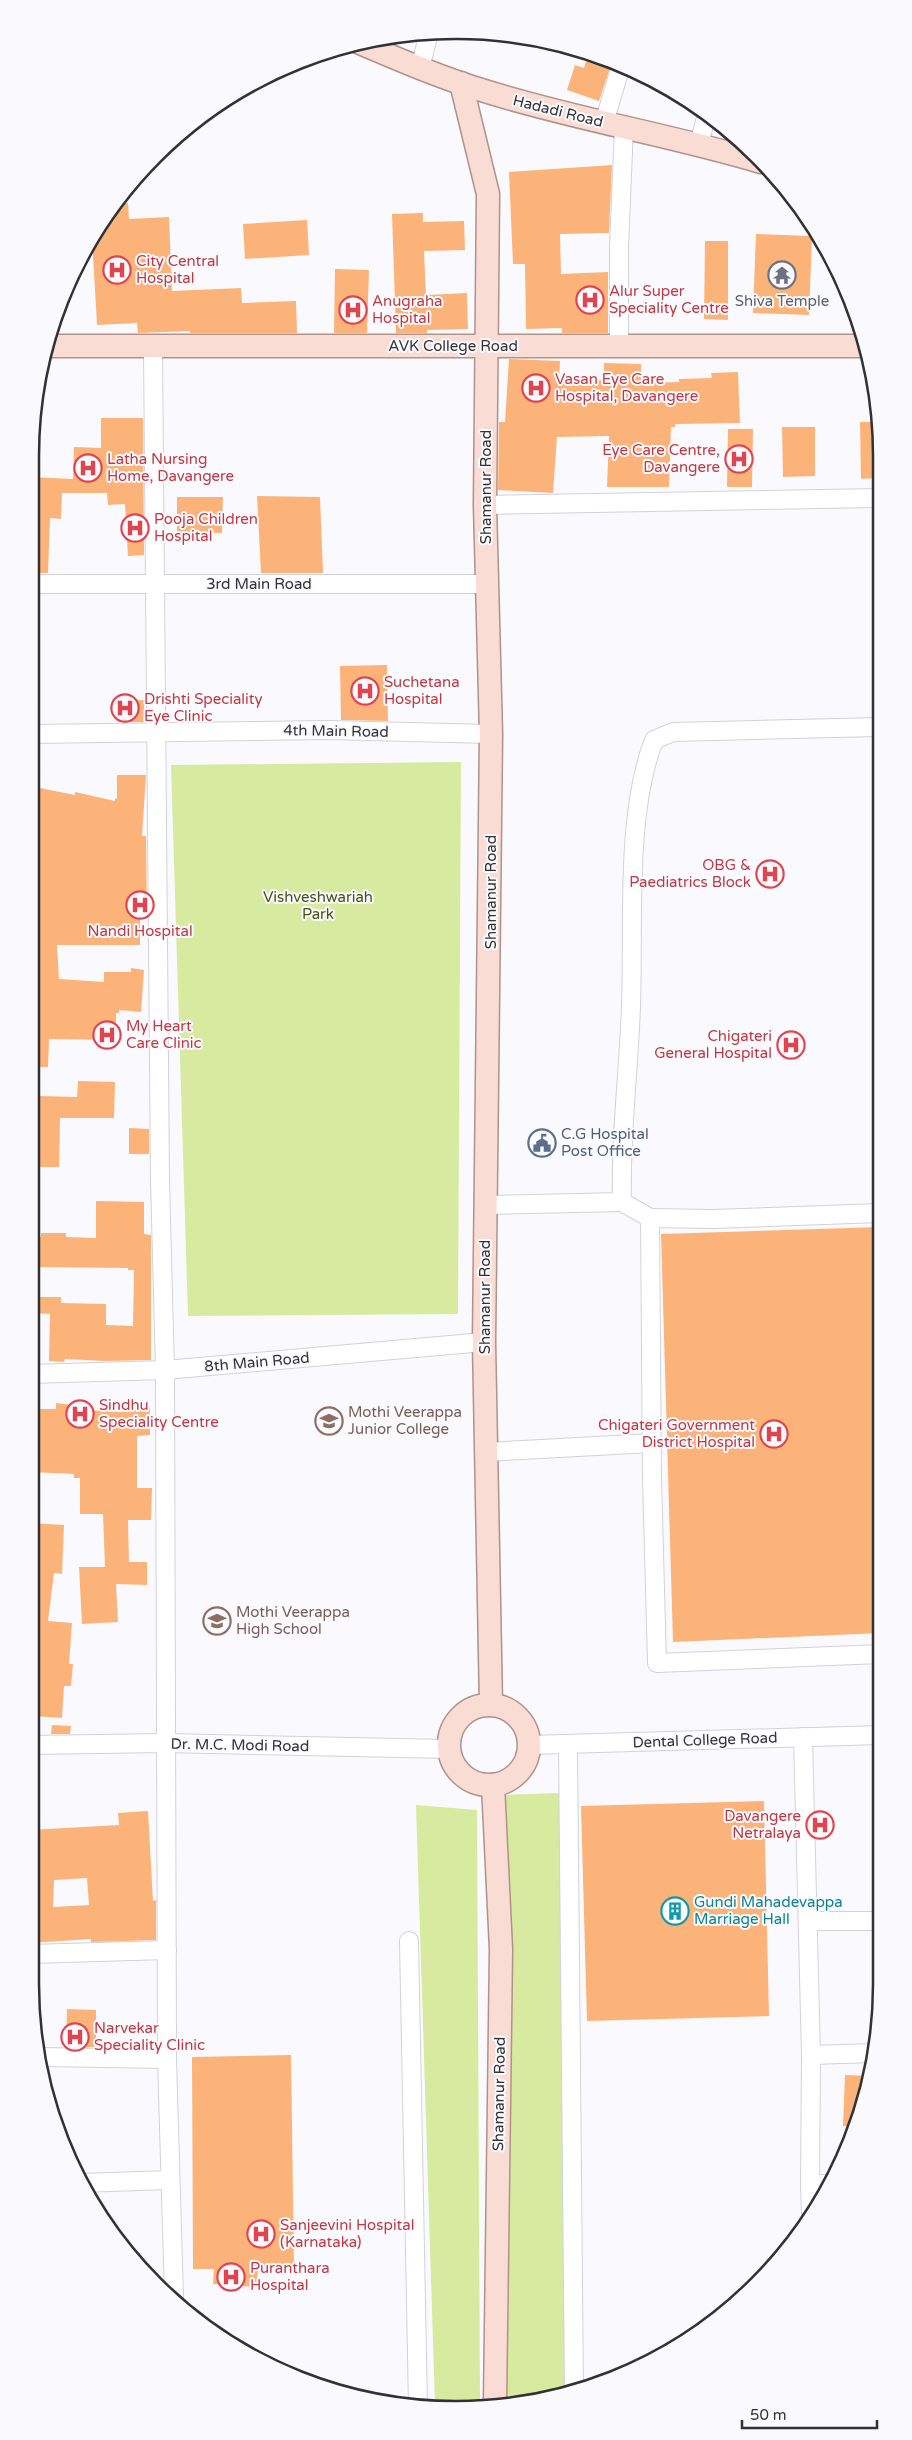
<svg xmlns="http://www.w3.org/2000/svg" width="912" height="2440" viewBox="0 0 912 2440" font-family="'Varela Round',sans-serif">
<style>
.green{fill:#d7eaa0}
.building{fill:#fcb379;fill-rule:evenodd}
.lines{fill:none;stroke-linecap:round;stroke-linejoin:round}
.minor-casing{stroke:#d1d1da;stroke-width:20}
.major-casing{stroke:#b1928a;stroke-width:25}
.minor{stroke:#fff;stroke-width:18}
.major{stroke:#f9dcd4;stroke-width:22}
.labels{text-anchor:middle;stroke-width:4;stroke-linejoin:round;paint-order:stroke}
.street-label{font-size:15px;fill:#323235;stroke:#fafafe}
.health-label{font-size:15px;fill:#be3a42;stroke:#fafafe;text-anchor:start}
.worship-label{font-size:15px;fill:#5b616d;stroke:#fafafe}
.park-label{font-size:15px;fill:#465315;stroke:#fafafe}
.service-label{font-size:15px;fill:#4e5e75;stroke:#fafafe;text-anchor:start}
.education-label{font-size:15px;fill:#785e54;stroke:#fafafe;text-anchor:start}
.culture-label{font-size:15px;fill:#0d838f;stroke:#fafafe;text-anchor:start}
.rim{fill:none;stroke:#323235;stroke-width:2.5}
</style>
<rect width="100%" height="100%" fill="#fafafe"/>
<g class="green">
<path d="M461 762 458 1314 188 1316 171 765Z"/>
<path d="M560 1793 569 2393 539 2402 502 2403 499 1795Z"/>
<path d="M416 1805 477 1810 480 2404 435 2405Z"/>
</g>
<g class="building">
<path d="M588 54 611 65 599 101 567 90 575 65 584 68Z"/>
<path d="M612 165 609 233 560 234 561 274 608 272V333H562V328L526 329 525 264H513L509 172Z"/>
<path d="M128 203 129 219 169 217 172 291 241 288 242 303 296 301 297 333H190V331L138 333 137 323 97 325 92 238 114 204Z"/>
<path d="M423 213V222L464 221 465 250 424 251 426 295 467 293 468 329 427 330V333H396L392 214Z"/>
<path d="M307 220 309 255 245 259 243 224Z"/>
<path d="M756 234 812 236 809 315 753 313Z"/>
<path d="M705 241H728V320L704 319Z"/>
<path d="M335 269 369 270 367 333H334Z"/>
<path d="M509 359 560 361 559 381 604 380V363L641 364V383L679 382V379L712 378 711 373 738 372 740 423 675 424V427H671L669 487H607L609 436 557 437 553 493 498 490 499 422H505Z"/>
<path d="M101 418H143L144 555 128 556 125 504 108 505 107 493H62L61 519 50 518 48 573H30V477L73 479 74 447 101 448Z"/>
<path d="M860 422H878V478L861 479Z"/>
<path d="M782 427H815V476L783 477Z"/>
<path d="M728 429H753L752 487H727Z"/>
<path d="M257 496 320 497 323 573H261Z"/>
<path d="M177 497H223L222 533 177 532Z"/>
<path d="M387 665 388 721 341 720 340 666Z"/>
<path d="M144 700V722H118V701Z"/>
<path d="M117 775H146L142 836H146L147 916H140V945H57L59 979 104 982V972H131V968L144 970 141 1012 119 1010V1013H116V1040L49 1039 48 1067H30V925H37L34 868H31L33 821 40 788 75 795V792L115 801V798L117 799Z"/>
<path d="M78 1081 115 1082 114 1118H60L59 1167H30V1138H38V1096L77 1097Z"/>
<path d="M129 1128 149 1129V1154H129Z"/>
<path d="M96 1201 144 1202V1234L151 1235V1360L105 1361 65 1359 64 1362 49 1361 50 1314 30 1313V1297H61V1303L106 1304V1325L133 1326 134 1270H128V1268L30 1267V1237H41V1233H66V1237L96 1238Z"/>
<path d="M880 1227 881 1633 673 1642 661 1234Z"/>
<path d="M56 1403 89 1407V1410L124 1412V1408L150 1407V1435L137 1436V1488H152L151 1520H128L129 1562H147V1585L116 1584 118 1622 82 1624 79 1567H105L103 1514H80V1478H74V1474L30 1472V1409H56Z"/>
<path d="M30 1523 64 1525 62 1574 54 1573 48 1621 72 1623 69 1664H73L71 1686H64L62 1718 33 1716 35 1692H30V1635L39 1567H30Z"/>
<path d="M52 1725 71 1726 70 1734H51Z"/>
<path d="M764 1801 769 2016 587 2021 581 1806Z"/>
<path d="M148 1811 153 1901 156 1900V1940L91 1942V1939L30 1943V1830L119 1825 118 1813ZM87 1878 89 1905 53 1907 54 1880Z"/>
<path d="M67 2009 96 2010V2047H66Z"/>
<path d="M291 2055 294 2266 258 2267 257 2287 213 2284 214 2269H193L192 2057Z"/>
<path d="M845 2075 870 2076 867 2095 855 2127 843 2126Z"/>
</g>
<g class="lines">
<g class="minor-casing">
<g id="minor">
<path d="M420 68 429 33"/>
<path d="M604 123 620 69"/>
<path d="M699 144 707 114"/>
<path d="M153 346 160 1180 165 1370 167 2059 174 2296"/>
<path d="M619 346V247L624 127"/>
<path d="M485 505 879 498"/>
<path d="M30 584H487"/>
<path d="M30 734 328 730 491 734"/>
<path d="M622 1202 650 1218 652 1479 657 1663 881 1654"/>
<path d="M486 1205 622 1202C620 1136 629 1071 631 1005 634 924 625 815 654 740L673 732 879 727"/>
<path d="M650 1218 713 1219 880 1213"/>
<path d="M30 1374 165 1370 484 1342"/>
<path d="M487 1452 652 1443"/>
<path d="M803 1737 811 2055 810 2184 811 2215"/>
<path d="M30 1745 165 1743 449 1749"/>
<path d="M529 1745 881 1735"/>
<path d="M568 1745 574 2391"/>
<path d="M808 1921H882"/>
<path d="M409 1941 418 2406"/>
<path d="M30 1954 167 1950"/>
<path d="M811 2055 873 2053"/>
<path d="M42 2057 167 2059"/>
<path d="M81 2183 169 2180"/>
<path d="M810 2184H831"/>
</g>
</g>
<g class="major-casing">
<g id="major">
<path d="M360 43C402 61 444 79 488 92 578 120 671 135 761 162"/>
<path d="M461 83 488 194 485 505 491 734 484 1342 491 1705"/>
<path d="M44 346H862"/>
<circle cx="489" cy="1745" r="40"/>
<path d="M493 1785 501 1949 495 2403"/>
</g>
</g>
<use href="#minor" class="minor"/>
<use href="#major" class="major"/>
</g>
<defs>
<g id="hospital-ring" transform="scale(1.4375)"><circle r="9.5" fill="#fafafe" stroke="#e0444e" stroke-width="1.5"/><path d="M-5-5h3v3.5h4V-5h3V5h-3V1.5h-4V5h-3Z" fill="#e0444e"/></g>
<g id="temple-ring" transform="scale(1.4375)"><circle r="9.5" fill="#fafafe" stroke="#6b7280" stroke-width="1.5"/><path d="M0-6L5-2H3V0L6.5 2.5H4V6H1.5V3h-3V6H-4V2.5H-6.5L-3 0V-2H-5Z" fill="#6b7280"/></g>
<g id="civic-ring" transform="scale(1.4375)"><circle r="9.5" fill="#fafafe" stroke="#5c6f8a" stroke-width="1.5"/><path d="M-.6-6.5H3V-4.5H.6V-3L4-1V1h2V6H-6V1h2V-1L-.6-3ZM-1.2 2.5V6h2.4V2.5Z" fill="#5c6f8a"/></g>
<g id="university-ring" transform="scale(1.4375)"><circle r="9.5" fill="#fafafe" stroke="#8d6e63" stroke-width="1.5"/><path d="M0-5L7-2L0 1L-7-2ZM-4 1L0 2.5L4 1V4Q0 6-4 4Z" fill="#8d6e63"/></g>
<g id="school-ring" transform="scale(1.4375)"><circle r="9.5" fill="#fafafe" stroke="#8d6e63" stroke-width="1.5"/><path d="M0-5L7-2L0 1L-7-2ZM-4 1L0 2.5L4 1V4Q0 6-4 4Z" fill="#8d6e63"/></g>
<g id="building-ring" transform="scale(1.4375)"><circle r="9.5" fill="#fafafe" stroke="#0f9aa8" stroke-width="1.5"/><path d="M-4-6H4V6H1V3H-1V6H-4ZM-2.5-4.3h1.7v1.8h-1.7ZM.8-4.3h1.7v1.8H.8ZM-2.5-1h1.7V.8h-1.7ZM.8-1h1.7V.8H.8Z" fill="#0f9aa8"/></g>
</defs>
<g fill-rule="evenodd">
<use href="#hospital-ring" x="117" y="270"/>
<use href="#temple-ring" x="782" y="275"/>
<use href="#hospital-ring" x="590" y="300"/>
<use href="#hospital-ring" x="353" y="310"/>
<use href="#hospital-ring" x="536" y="388"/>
<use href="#hospital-ring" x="739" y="459"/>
<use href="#hospital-ring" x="88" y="468"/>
<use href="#hospital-ring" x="135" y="528"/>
<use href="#hospital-ring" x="365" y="691"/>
<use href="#hospital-ring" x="125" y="708"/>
<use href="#hospital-ring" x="770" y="874"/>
<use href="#hospital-ring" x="140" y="905"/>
<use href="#hospital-ring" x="107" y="1035"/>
<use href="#hospital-ring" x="791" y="1045"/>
<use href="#civic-ring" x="542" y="1143"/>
<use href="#hospital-ring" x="80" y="1414"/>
<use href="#university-ring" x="329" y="1421"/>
<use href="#hospital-ring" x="774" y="1434"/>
<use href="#school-ring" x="217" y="1621"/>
<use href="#hospital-ring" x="820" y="1825"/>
<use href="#building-ring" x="675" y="1911"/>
<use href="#hospital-ring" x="75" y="2037"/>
<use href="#hospital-ring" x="261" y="2234"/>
<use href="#hospital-ring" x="231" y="2277"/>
</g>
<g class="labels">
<g class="street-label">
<text transform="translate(558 111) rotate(14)" y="5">Hadadi Road</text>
<text x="453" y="351">AVK College Road</text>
<text transform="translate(486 487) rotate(-90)" y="5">Shamanur Road</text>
<text x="259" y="589">3rd Main Road</text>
<text transform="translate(336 731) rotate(1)" y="5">4th Main Road</text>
<text transform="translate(491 892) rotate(-90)" y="5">Shamanur Road</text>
<text transform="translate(485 1297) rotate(-90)" y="5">Shamanur Road</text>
<text transform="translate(257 1362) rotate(-5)" y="5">8th Main Road</text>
<text transform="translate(705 1740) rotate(-2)" y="5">Dental College Road</text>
<text transform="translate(240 1745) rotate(1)" y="5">Dr. M.C. Modi Road</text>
<text transform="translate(499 2094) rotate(-89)" y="5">Shamanur Road</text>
</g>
<g class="health-label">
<text x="136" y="266">City Central<tspan x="136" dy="17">Hospital</tspan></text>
<text x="609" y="296">Alur Super<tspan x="609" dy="17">Speciality Centre</tspan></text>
<text x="372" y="306">Anugraha<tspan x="372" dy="17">Hospital</tspan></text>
<text x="555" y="384">Vasan Eye Care<tspan x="555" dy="17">Hospital, Davangere</tspan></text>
<text x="720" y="455" text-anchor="end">Eye Care Centre,<tspan x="720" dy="17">Davangere</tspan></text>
<text x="107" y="464">Latha Nursing<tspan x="107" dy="17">Home, Davangere</tspan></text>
<text x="154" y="524">Pooja Children<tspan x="154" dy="17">Hospital</tspan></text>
<text x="384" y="687">Suchetana<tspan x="384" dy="17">Hospital</tspan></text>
<text x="144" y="704">Drishti Speciality<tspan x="144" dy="17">Eye Clinic</tspan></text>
<text x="751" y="870" text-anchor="end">OBG &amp;<tspan x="751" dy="17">Paediatrics Block</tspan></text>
<text x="140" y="936" text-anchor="middle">Nandi Hospital</text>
<text x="126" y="1031">My Heart<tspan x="126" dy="17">Care Clinic</tspan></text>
<text x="772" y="1041" text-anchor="end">Chigateri<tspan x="772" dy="17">General Hospital</tspan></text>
<text x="99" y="1410">Sindhu<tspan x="99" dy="17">Speciality Centre</tspan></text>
<text x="755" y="1430" text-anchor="end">Chigateri Government<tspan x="755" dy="17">District Hospital</tspan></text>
<text x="801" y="1821" text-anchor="end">Davangere<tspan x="801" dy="17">Netralaya</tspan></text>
<text x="94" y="2033">Narvekar<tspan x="94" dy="17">Speciality Clinic</tspan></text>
<text x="280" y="2230">Sanjeevini Hospital<tspan x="280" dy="17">(Karnataka)</tspan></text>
<text x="250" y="2273">Puranthara<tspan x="250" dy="17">Hospital</tspan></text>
</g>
<g class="worship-label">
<text x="782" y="306">Shiva Temple</text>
</g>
<g class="park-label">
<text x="318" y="902">Vishveshwariah<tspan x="318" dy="17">Park</tspan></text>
</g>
<g class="service-label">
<text x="561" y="1139">C.G Hospital<tspan x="561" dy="17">Post Office</tspan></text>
</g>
<g class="education-label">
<text x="348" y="1417">Mothi Veerappa<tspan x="348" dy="17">Junior College</tspan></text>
<text x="236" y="1617">Mothi Veerappa<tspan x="236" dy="17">High School</tspan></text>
</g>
<g class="culture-label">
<text x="694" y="1907">Gundi Mahadevappa<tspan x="694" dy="17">Marriage Hall</tspan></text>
</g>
</g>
<path d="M0 0H912V2440H0ZM456 39H456A417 417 0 0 1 873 456V1984A417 417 0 0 1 456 2401H456A417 417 0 0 1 39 1984V456A417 417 0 0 1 456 39Z" fill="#fafafe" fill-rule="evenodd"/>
<path class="rim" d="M456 39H456A417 417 0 0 1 873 456V1984A417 417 0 0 1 456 2401H456A417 417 0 0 1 39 1984V456A417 417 0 0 1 456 39Z"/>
<path d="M742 2420v8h135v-8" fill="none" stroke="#323235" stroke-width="2.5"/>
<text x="750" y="2420" font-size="15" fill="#323235" stroke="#fafafe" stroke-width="4" paint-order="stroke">50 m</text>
</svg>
